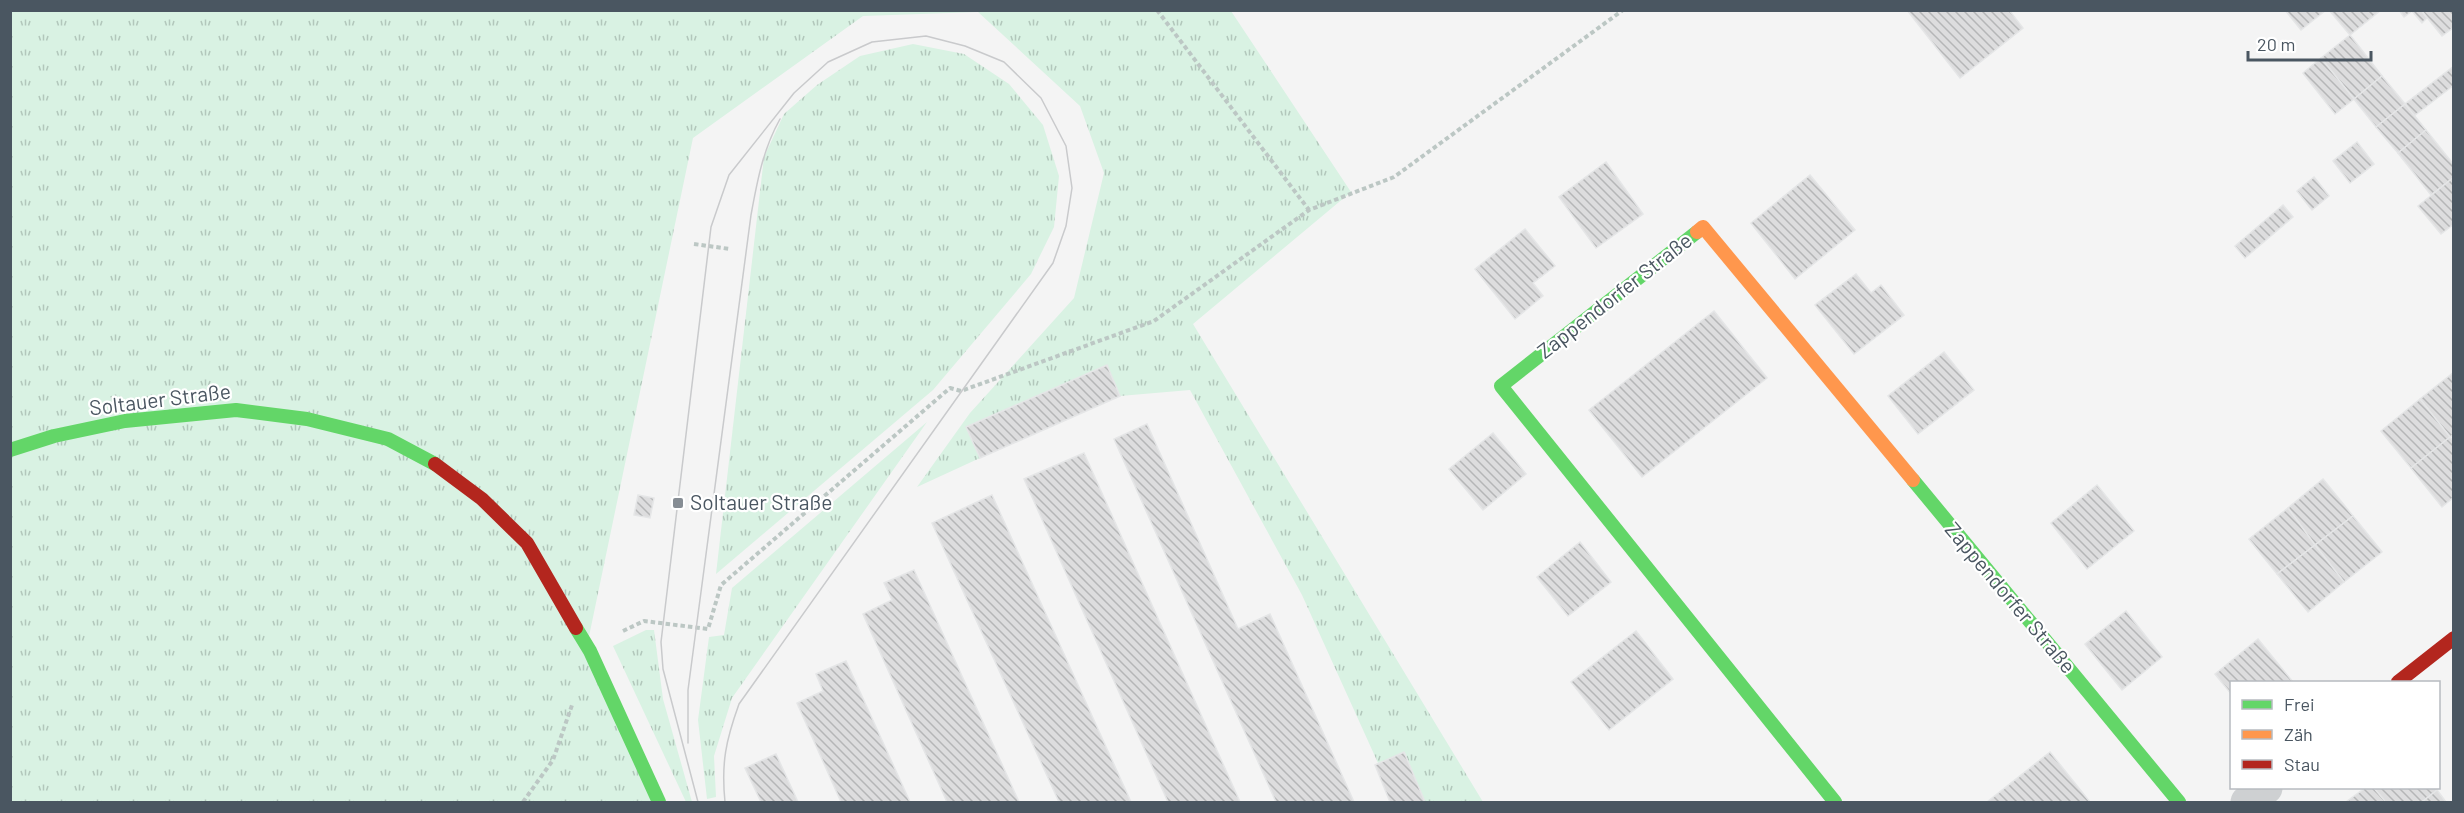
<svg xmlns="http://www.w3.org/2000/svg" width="2464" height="813" viewBox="0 0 2464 813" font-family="Barlow,sans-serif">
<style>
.grass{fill:url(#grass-tufts)}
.building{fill:url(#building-back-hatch);stroke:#e5e6e7;stroke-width:1.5}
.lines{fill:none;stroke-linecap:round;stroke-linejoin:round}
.path{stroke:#bcc7c4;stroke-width:4;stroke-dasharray:4.5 3;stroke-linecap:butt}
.street{stroke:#ced0d2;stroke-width:33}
.fast{stroke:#63d668;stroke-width:14}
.slow{stroke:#ff974d;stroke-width:14}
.jam{stroke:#b3261e;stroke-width:14}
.tram{stroke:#c9cacc;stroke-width:1.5}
.poi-dot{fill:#868d94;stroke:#fff;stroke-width:2}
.labels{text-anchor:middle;stroke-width:4.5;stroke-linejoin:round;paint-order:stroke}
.street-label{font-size:21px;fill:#4a5661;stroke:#fff}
.poi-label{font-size:21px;fill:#4a5661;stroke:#fff;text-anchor:start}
</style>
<defs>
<pattern id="grass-tufts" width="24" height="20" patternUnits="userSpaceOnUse" patternTransform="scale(1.5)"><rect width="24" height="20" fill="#d9f2e3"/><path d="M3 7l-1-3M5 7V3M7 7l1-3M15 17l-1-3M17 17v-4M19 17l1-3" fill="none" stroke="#b2c7bb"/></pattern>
<pattern id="building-back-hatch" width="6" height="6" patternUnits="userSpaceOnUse" patternTransform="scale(1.5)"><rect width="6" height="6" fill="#ddddde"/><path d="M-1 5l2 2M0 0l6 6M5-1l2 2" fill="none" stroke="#b5b6b7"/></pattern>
</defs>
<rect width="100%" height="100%" fill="#f4f4f4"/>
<g class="grass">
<path d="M10 11H1231L1351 192 1193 324 1483 802H1425L1405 753 1378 763 1302 595 1190 390 1120 396 1106 365 967 427 980 458 917 487 970 413 1074 298 1104 173 1080 106 978 12 863 16 693 138 587 646 659 802H11Z"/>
<path d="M913 44 964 54 1009 84 1043 125 1059 176 1054 227 1031 274 933 390 716 574 764 157 784 114 817 85 860 56Z"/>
<path d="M927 422 732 698 714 756 716 797 707 799 698 720 709 637 724 635 732 588Z"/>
<path d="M646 630H654L663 699 692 802H686L613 646Z"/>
</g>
<g class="building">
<path d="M1907 10H2009L2023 28 1960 78Z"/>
<path d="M2285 10H2326L2301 30Z"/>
<path d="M2329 10H2381L2350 35Z"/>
<path d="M2399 10H2421L2427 18 2422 23 2412 11 2404 17Z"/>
<path d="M2421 10H2454V27L2442 36Z"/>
<path d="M2350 35 2382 76 2354 99 2321 58Z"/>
<path d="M2321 58 2354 99 2335 114 2303 73Z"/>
<path d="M2454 66V85L2414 116 2405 104Z"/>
<path d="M2382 76 2405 104 2376 127 2354 99Z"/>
<path d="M2405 104 2426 130 2398 153 2376 127Z"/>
<path d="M2426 130 2454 165V177L2431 195 2398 153Z"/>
<path d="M2357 142 2374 164 2350 183 2333 161Z"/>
<path d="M1606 162 1643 214 1596 248 1559 197Z"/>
<path d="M1810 175 1855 230 1795 279 1751 223Z"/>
<path d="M2314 177 2329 196 2312 210 2297 191Z"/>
<path d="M2454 177V224L2441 234 2418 206Z"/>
<path d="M2283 205 2293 217 2245 258 2235 246Z"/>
<path d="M1525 229 1555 266 1533 283 1543 296 1515 319 1475 269Z"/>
<path d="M1856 274 1871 293 1881 285 1904 315 1854 354 1815 305Z"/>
<path d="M1714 311 1767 378 1642 477 1589 410Z"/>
<path d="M1944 352 1974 390 1918 434 1888 396Z"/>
<path d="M1107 365 1120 396 980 458 966 427Z"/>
<path d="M2454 372V434L2450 437 2420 399Z"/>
<path d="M2420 399 2450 437 2411 468 2381 431Z"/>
<path d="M1147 424 1238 629 1270 614 1354 802H1276L1114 439Z"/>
<path d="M1493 433 1526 474 1483 510 1449 469Z"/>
<path d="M2450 437 2454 442V497L2442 507 2411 468Z"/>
<path d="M1084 453 1240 802H1168L1024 479Z"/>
<path d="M2323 479 2353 516 2315 545 2288 508Z"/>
<path d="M2097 485 2134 531 2087 569 2051 523Z"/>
<path d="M638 495 654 498 650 518 634 515Z"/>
<path d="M992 495 1131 802H1059L932 523Z"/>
<path d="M2288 508 2315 545 2277 574 2249 539Z"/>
<path d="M2353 516 2382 552 2344 582 2315 545Z"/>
<path d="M1580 542 1611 582 1568 616 1537 577Z"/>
<path d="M2315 545 2344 582 2308 612 2277 574Z"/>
<path d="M914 570 1019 802H947L863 614 892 600 884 583Z"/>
<path d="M2126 611 2162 657 2122 690 2085 644Z"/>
<path d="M1636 631 1673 679 1609 730 1571 682Z"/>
<path d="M2258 639 2293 682H2232V695L2215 674Z"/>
<path d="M846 661 910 802H841L797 703 823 691 816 674Z"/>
<path d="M1404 752 1425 802H1390L1375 765Z"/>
<path d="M2050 752 2090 802H1987Z"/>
<path d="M776 754 798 802H761L745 768Z"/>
<path d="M2365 788H2374L2386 802H2346Z"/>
<path d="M2374 788H2434L2437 790 2422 802H2386Z"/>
<path d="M2437 790 2446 802H2422Z"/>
</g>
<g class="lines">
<g class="path">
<path d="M1157 10 1309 210"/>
<path d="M694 244 730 249"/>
<path d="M623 631 644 621 708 629 721 585 950 388 961 391 1154 321 1309 210 1394 177 1623 10"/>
<path d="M523 802 553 760 572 705"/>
</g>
<path class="street" d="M2247 802 2266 788"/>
<g class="fast">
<path d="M1697 232 1501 386 1835 802"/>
<path d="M10 450 54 436 125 421 236 410 307 419 388 439 435 464"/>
<path d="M1913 480 2179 802"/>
<path d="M576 628 590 651 659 802"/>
</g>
<path class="slow" d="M1697 232 1703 227 1913 480"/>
<g class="jam">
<path d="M435 464 482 499 527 543 576 628"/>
<path d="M2398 682 2454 638"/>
</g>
<g class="tram">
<path d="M688 743V690L751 215C757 182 763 149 780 119"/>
<path d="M698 802 663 669 661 642 711 227 729 175 794 93 828 62 872 42 926 36 965 46 1004 62 1041 98 1066 146 1072 188 1066 226 1053 263 739 704C726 740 721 763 725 802"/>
</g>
</g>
<rect class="poi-dot" x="672" y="497" width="12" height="12" rx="3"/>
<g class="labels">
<g class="street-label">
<text transform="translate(1615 296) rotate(-38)" y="7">Zappendorfer Straße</text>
<text transform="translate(160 400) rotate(-7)" y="7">Soltauer Straße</text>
<text transform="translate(2010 598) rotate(50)" y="7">Zappendorfer Straße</text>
</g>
<g class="poi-label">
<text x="690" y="510">Soltauer Straße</text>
</g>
</g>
<rect width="2464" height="813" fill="none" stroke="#4a5661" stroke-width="24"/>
<rect x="2230" y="681" width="210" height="108" fill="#ffffff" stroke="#b7bbc0" stroke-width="1.5"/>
<rect x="2242" y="700" width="30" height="9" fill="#63d668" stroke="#b7bbc0" stroke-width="1.5"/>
<text x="2284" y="711" font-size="18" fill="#4a5661">Frei</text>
<rect x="2242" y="730" width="30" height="9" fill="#ff974d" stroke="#b7bbc0" stroke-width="1.5"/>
<text x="2284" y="741" font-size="18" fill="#4a5661">Zäh</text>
<rect x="2242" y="760" width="30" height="9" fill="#b3261e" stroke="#b7bbc0" stroke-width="1.5"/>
<text x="2284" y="771" font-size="18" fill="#4a5661">Stau</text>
<path d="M2248 51v9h123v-9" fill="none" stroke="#4a5661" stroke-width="3"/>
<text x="2257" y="51" font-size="18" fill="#4a5661" stroke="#ffffff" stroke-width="4.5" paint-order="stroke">20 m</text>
</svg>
